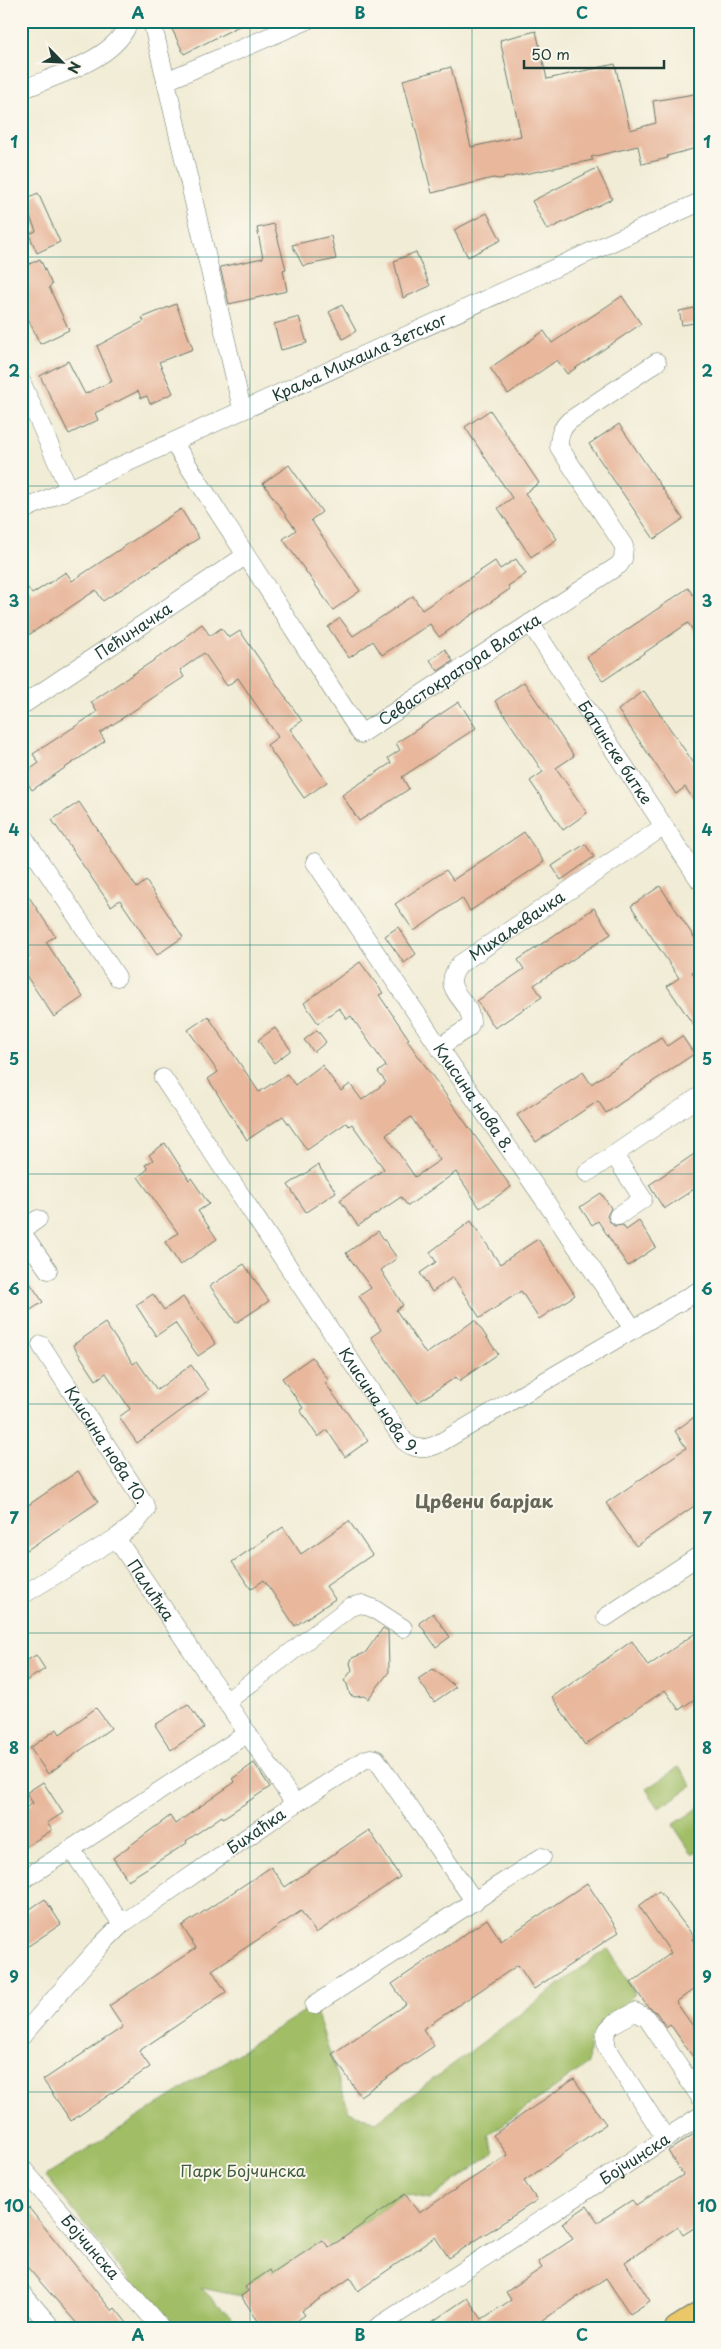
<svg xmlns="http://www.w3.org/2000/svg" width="721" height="2349" viewBox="0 0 721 2349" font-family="'Playpen Sans',sans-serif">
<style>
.green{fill:#a1be66;stroke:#607e4d}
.building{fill:#e8b79c;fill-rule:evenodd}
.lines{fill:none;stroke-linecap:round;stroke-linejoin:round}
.minor-casing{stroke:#687a6c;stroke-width:19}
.major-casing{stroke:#687a6c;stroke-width:24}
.minor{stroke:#fff;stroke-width:18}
.major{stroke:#eac769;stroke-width:22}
.grid{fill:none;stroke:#0f766e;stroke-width:1;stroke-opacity:0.55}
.labels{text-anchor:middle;stroke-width:4;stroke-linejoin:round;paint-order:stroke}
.street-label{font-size:16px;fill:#1f3d34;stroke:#fbf7ec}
.park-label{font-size:16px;fill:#405d40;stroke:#fbf7ec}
.neighbourhood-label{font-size:18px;font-weight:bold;fill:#656858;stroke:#fbf7ec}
.neatline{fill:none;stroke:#0f766e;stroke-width:2}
.grid-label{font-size:16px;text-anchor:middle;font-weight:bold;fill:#0f766e}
</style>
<rect width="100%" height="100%" fill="#fbf7ec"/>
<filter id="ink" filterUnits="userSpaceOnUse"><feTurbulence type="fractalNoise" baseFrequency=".02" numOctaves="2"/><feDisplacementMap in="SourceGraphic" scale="10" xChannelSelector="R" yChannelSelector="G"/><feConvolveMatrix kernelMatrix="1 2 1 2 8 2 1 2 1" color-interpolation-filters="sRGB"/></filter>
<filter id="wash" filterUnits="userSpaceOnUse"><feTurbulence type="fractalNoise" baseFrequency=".0096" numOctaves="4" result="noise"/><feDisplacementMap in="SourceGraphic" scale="20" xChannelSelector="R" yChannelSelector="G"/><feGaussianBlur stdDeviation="1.12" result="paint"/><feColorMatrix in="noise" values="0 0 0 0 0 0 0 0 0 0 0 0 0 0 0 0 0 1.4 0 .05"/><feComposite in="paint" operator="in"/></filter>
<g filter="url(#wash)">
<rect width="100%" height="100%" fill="#f1ecd5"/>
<g class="green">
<path d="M679 1767 692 1786 659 1808 646 1789Z"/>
<path d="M700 1807V1849L692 1854 673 1825Z"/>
<path d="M608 1948 635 1994 590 2039 588 2064 488 2135 495 2152 430 2199 405 2194 329 2248 323 2240 273 2274 270 2271 245 2287 248 2291 241 2296 201 2288 243 2328H167L46 2176 314 2005 349 2111 376 2122Z"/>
</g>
<g id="blocks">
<g class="building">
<path d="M168 21H249L184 54Z"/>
<path d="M536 31 547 79 615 64 630 130 656 123 653 101 700 93V147L667 156 668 158 642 164 638 146 591 157 593 160 500 179 493 178 432 193 403 80 451 67 471 147 521 136 500 40Z"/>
<path d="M597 168 612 199 547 230 532 201Z"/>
<path d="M38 193 60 242 37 253 29 234 36 231 23 200Z"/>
<path d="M487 213 501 240 468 257 454 230Z"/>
<path d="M274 224 286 269 283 270 287 291 229 304 220 267 263 258 257 228Z"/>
<path d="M331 236 336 259 303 266 292 245Z"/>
<path d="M416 252 430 286 403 298 394 261Z"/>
<path d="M40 259 52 285 49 287 69 330 40 344 21 304V268Z"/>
<path d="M622 296 641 324 567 374 557 360 508 394 490 368 544 331 552 343Z"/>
<path d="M176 304 193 349 159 362 173 393 150 404 147 396 141 398 138 391 95 413 98 420 69 434 40 376 68 361 85 394 112 381 97 346 144 321 142 318Z"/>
<path d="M342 305 356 331 343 339 329 312Z"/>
<path d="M700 307V322L682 325 679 311Z"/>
<path d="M299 317 307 343 281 350 274 324Z"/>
<path d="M490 410 539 483 525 493 557 539 531 557 498 508 512 498 465 427Z"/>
<path d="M619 424 683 519 654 539 589 444Z"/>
<path d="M289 465 322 512 311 520 360 591 333 610 283 539 296 530 263 483Z"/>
<path d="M181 509 199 538 103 601 96 590 21 640V578L32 594 66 572 72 581Z"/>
<path d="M516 559 526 574 508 586 510 589 439 637 430 624 382 655 373 641 349 658 328 627 340 618 353 636 413 596 422 610 495 561 500 569Z"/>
<path d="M688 588 700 604V641L688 623 603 681 587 657Z"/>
<path d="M202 624 210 636 221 628 229 638 240 631 302 721 290 729 327 782 304 798 267 745 278 737 238 678 227 686 204 653 180 670 184 677 100 733 105 741 32 790 22 775 39 763 33 754 97 712 91 702 186 639 185 637Z"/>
<path d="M445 649 453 661 438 671 430 660Z"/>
<path d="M524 682 574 756 556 768 587 813 563 830 530 781 543 772 495 701Z"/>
<path d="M644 691 700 772V809L685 787 676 794 618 710Z"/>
<path d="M459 702 476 728 402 777 409 789 359 821 342 795 391 763 388 758 400 750 396 743Z"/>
<path d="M79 802 137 888 146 881 183 937 157 955 120 900 111 906 52 820Z"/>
<path d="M524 832 544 862 470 911 462 898 414 931 395 904 446 870 453 880Z"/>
<path d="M585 844 594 857 561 880 552 866Z"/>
<path d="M21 885 55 936 46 942 83 997 54 1017 21 968V962L29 957 21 945Z"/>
<path d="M660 886 700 946V967L692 972 700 985V1035L667 986 679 978 631 906Z"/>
<path d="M594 908 611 934 534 985 542 997 495 1028 477 1001 524 969 518 960Z"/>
<path d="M398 927 416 954 404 963 385 936Z"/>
<path d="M360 962 383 993 379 995 409 1039 407 1040 511 1187 480 1208 456 1172 408 1206 401 1197 358 1226 340 1200 384 1169 352 1124 349 1126 346 1123 307 1150 283 1116 247 1140 208 1079 218 1072 188 1030 208 1016 259 1092 287 1074 295 1085 322 1065 341 1091 350 1084 362 1100 386 1082 378 1072 386 1066 351 1016 347 1019 339 1008 318 1023 304 1003ZM411 1117 440 1160 415 1177 386 1135Z"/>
<path d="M275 1028 291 1050 274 1063 258 1040Z"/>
<path d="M317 1030 326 1042 314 1052 304 1040Z"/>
<path d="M682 1036 694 1054 606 1113 598 1101 536 1142 517 1115 583 1072 591 1084 661 1038 667 1046Z"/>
<path d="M165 1143 189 1180 191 1178 209 1204 198 1211 217 1239 180 1265 165 1242 178 1233 138 1177 148 1169 145 1165 153 1160 149 1155Z"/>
<path d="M700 1150V1185L664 1209 649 1185Z"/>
<path d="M318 1165 336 1192 306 1212 288 1185Z"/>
<path d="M601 1193 611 1208 607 1216 610 1222 614 1226 623 1225 626 1230 639 1221 656 1247 628 1266 598 1221 592 1225 580 1207Z"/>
<path d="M471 1221 500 1264 538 1239 575 1295 539 1319 521 1291 480 1318 453 1277 432 1292 420 1273 436 1262 430 1252Z"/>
<path d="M378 1231 397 1258 381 1270 403 1305 396 1310 426 1354 475 1320 498 1354 459 1381 456 1377 417 1403 371 1337 381 1330 359 1296 371 1288 346 1253Z"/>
<path d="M244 1264 269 1301 236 1323 210 1286Z"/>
<path d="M21 1270 43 1302 21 1316Z"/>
<path d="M153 1294 164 1310 183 1297 216 1344 198 1356 175 1323 156 1336 136 1305Z"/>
<path d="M105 1323 133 1364 137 1361 157 1390 191 1365 209 1390 137 1443 119 1417 130 1409 106 1373 96 1380 73 1345Z"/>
<path d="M312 1357 329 1381 325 1383 368 1441 345 1457 327 1430 318 1437 300 1410 303 1408 282 1378Z"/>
<path d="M700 1413V1502L636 1546 606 1503 686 1448 675 1431Z"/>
<path d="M78 1471 98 1502 27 1550 21 1541V1510Z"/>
<path d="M349 1521 372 1555 326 1586 335 1599 295 1626 264 1580 251 1589 232 1562 283 1527 301 1554Z"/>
<path d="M433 1613 450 1637 436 1647 419 1623Z"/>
<path d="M383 1628 388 1631 389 1672 368 1699 364 1696 355 1697 350 1695 347 1684 344 1681 352 1670 350 1663 352 1658 365 1653Z"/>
<path d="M700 1630V1695L679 1710 665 1690 585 1745 552 1697 632 1641 648 1666Z"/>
<path d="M36 1655 45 1669 21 1684V1664Z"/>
<path d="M433 1669 456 1687 434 1702 418 1679Z"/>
<path d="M188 1704 204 1728 171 1750 155 1725Z"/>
<path d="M96 1708 111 1728 48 1774 30 1748 57 1729 60 1734Z"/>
<path d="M254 1763 270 1787 223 1818 222 1816 186 1841 187 1843 128 1880 113 1858 170 1816 175 1824 235 1782 232 1779Z"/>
<path d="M43 1782 63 1813 47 1823 52 1830 21 1850V1811L33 1803 26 1793Z"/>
<path d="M369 1830 400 1877 316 1933 301 1911 212 1970 226 1992 139 2051 150 2067 71 2121 43 2080 123 2027 109 2006 196 1948 182 1926 271 1867 285 1887Z"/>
<path d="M587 1883 619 1932 534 1989 518 1965 423 2029 434 2046 360 2096 332 2054 406 2004 392 1984 487 1919 501 1941Z"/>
<path d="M659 1891 694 1937 692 1939 700 1950V1985L676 2002 700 2036V2067L670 2024 666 2027 656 2012 647 2006 631 1983 671 1953 639 1906Z"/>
<path d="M45 1899 61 1924 21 1951V1915Z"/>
<path d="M574 2079 606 2124 524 2181 537 2200 449 2258 435 2237 358 2291 350 2278 302 2311 305 2315 287 2328H263L241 2296 248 2291 245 2287 270 2270 272 2274 323 2240 329 2248 405 2194 419 2213 508 2155 493 2135Z"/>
<path d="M700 2130V2224L683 2235 678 2227 625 2262 650 2301 630 2314 606 2278 531 2328H423L467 2298 482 2319 511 2300 506 2292 542 2268 538 2262 573 2239 562 2223 587 2206 598 2222 632 2200 636 2205 683 2175 668 2151Z"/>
<path d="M21 2198 112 2311 115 2308 131 2328H81L35 2276 21 2260Z"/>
</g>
</g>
</g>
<g filter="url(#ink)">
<use href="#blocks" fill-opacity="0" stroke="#687a6c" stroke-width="1"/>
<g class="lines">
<g class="minor-casing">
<g id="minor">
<path d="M152 21 242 409"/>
<path d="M166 81 306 21"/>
<path d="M21 90C54 76 118 59 129 21"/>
<path d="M21 381 69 489"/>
<path id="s1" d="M173 442 361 734 619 565 623 559 624 546 559 447C559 436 561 429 569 421L657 362"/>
<path id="s2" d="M21 511 700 202"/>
<path id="s3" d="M530 623 700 881"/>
<path id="s4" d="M21 706 245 556"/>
<path d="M21 833 117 977"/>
<path id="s5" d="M315 862 439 1047 634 1330"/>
<path id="s6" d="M439 1047 468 1028 471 1023C472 998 437 992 460 964L663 827"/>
<path id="s7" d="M163 1078 404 1441C415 1450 425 1450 438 1444L700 1290"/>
<path d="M614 1155 643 1199 618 1216"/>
<path d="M587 1173 700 1096"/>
<path d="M21 1231 48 1270"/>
<path d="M21 1231 38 1219"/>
<path id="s8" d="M41 1345 144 1503 146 1510 135 1524 116 1538"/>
<path id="s9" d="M21 1596 116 1538 295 1804"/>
<path d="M606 1617 700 1555"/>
<path d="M226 1702 350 1607 362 1604 374 1609 403 1628"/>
<path d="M71 1849 248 1733"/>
<path d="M21 1881 71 1849 122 1924"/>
<path d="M314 2005 542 1857"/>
<path id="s10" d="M21 2037 101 1945 122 1924 295 1804 364 1760 371 1758 376 1759 475 1902"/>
<path d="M666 2139 607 2048 605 2036 608 2029 613 2024 635 2012 647 2018 700 2097"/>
<path id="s11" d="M21 2167 161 2328"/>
<path d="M21 2292 52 2328"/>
<path id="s12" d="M376 2328 700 2116"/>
</g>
</g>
<g class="major-casing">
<path id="major" d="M676 2328 700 2313"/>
</g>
<use href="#minor" class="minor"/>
<use href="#major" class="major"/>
</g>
</g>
<path class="grid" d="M250 21V2328M472 21V2328M21 257H700M21 486H700M21 716H700M21 945H700M21 1174H700M21 1404H700M21 1633H700M21 1863H700M21 2092H700"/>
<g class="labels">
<g class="street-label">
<text dy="6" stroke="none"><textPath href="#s2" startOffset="372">Краља Михаила Зетског</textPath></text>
<text dy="6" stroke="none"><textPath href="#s4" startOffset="135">Пећиначка</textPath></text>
<text dy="6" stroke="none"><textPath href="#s1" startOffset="465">Севастократора Влатка</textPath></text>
<text dy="6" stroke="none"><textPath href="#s3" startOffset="155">Батинске битке</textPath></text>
<text dy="6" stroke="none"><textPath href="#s6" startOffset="175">Михаљевачка</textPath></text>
<text dy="6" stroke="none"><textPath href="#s5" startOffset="284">Клисина нова 8.</textPath></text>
<text dy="6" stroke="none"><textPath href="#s7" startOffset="389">Клисина нова 9.</textPath></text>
<text dy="6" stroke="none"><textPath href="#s8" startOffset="119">Клисина нова 10.</textPath></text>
<text dy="6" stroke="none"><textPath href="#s9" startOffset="174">Палићка</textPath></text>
<text dy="6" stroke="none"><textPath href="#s10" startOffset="315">Бихаћка</textPath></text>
<text dy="6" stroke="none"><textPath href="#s12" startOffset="309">Бојчинска</textPath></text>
<text dy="6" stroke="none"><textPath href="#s11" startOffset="106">Бојчинска</textPath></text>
</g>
<g class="park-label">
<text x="243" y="2177">Парк Бојчинска</text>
</g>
<g class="neighbourhood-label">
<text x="484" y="1508">Црвени барјак</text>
</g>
</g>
<rect width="721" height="2349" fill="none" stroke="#fbf7ec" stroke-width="55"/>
<g transform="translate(62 62) rotate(114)" stroke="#fbf7ec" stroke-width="4" paint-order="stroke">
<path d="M0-4L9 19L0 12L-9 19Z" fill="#1f3d34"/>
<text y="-8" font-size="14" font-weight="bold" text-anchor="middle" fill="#1f3d34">N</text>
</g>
<path d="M524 60v8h140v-8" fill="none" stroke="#1f3d34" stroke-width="2.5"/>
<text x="531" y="60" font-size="15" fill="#1f3d34" stroke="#fbf7ec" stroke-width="4" paint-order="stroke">50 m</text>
<rect x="28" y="28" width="666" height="2294" class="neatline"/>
<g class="grid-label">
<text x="138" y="19">A</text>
<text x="360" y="19">B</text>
<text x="582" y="19">C</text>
<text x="14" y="148">1</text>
<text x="707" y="148">1</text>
<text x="14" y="377">2</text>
<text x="707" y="377">2</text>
<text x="14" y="607">3</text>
<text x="707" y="607">3</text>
<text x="14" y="836">4</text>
<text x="707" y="836">4</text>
<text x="14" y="1065">5</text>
<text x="707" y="1065">5</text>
<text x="14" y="1295">6</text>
<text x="707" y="1295">6</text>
<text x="14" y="1524">7</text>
<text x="707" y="1524">7</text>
<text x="14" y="1754">8</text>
<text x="707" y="1754">8</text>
<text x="14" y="1983">9</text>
<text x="707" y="1983">9</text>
<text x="14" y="2212">10</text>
<text x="707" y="2212">10</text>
<text x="138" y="2341">A</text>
<text x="360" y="2341">B</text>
<text x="582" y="2341">C</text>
</g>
</svg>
